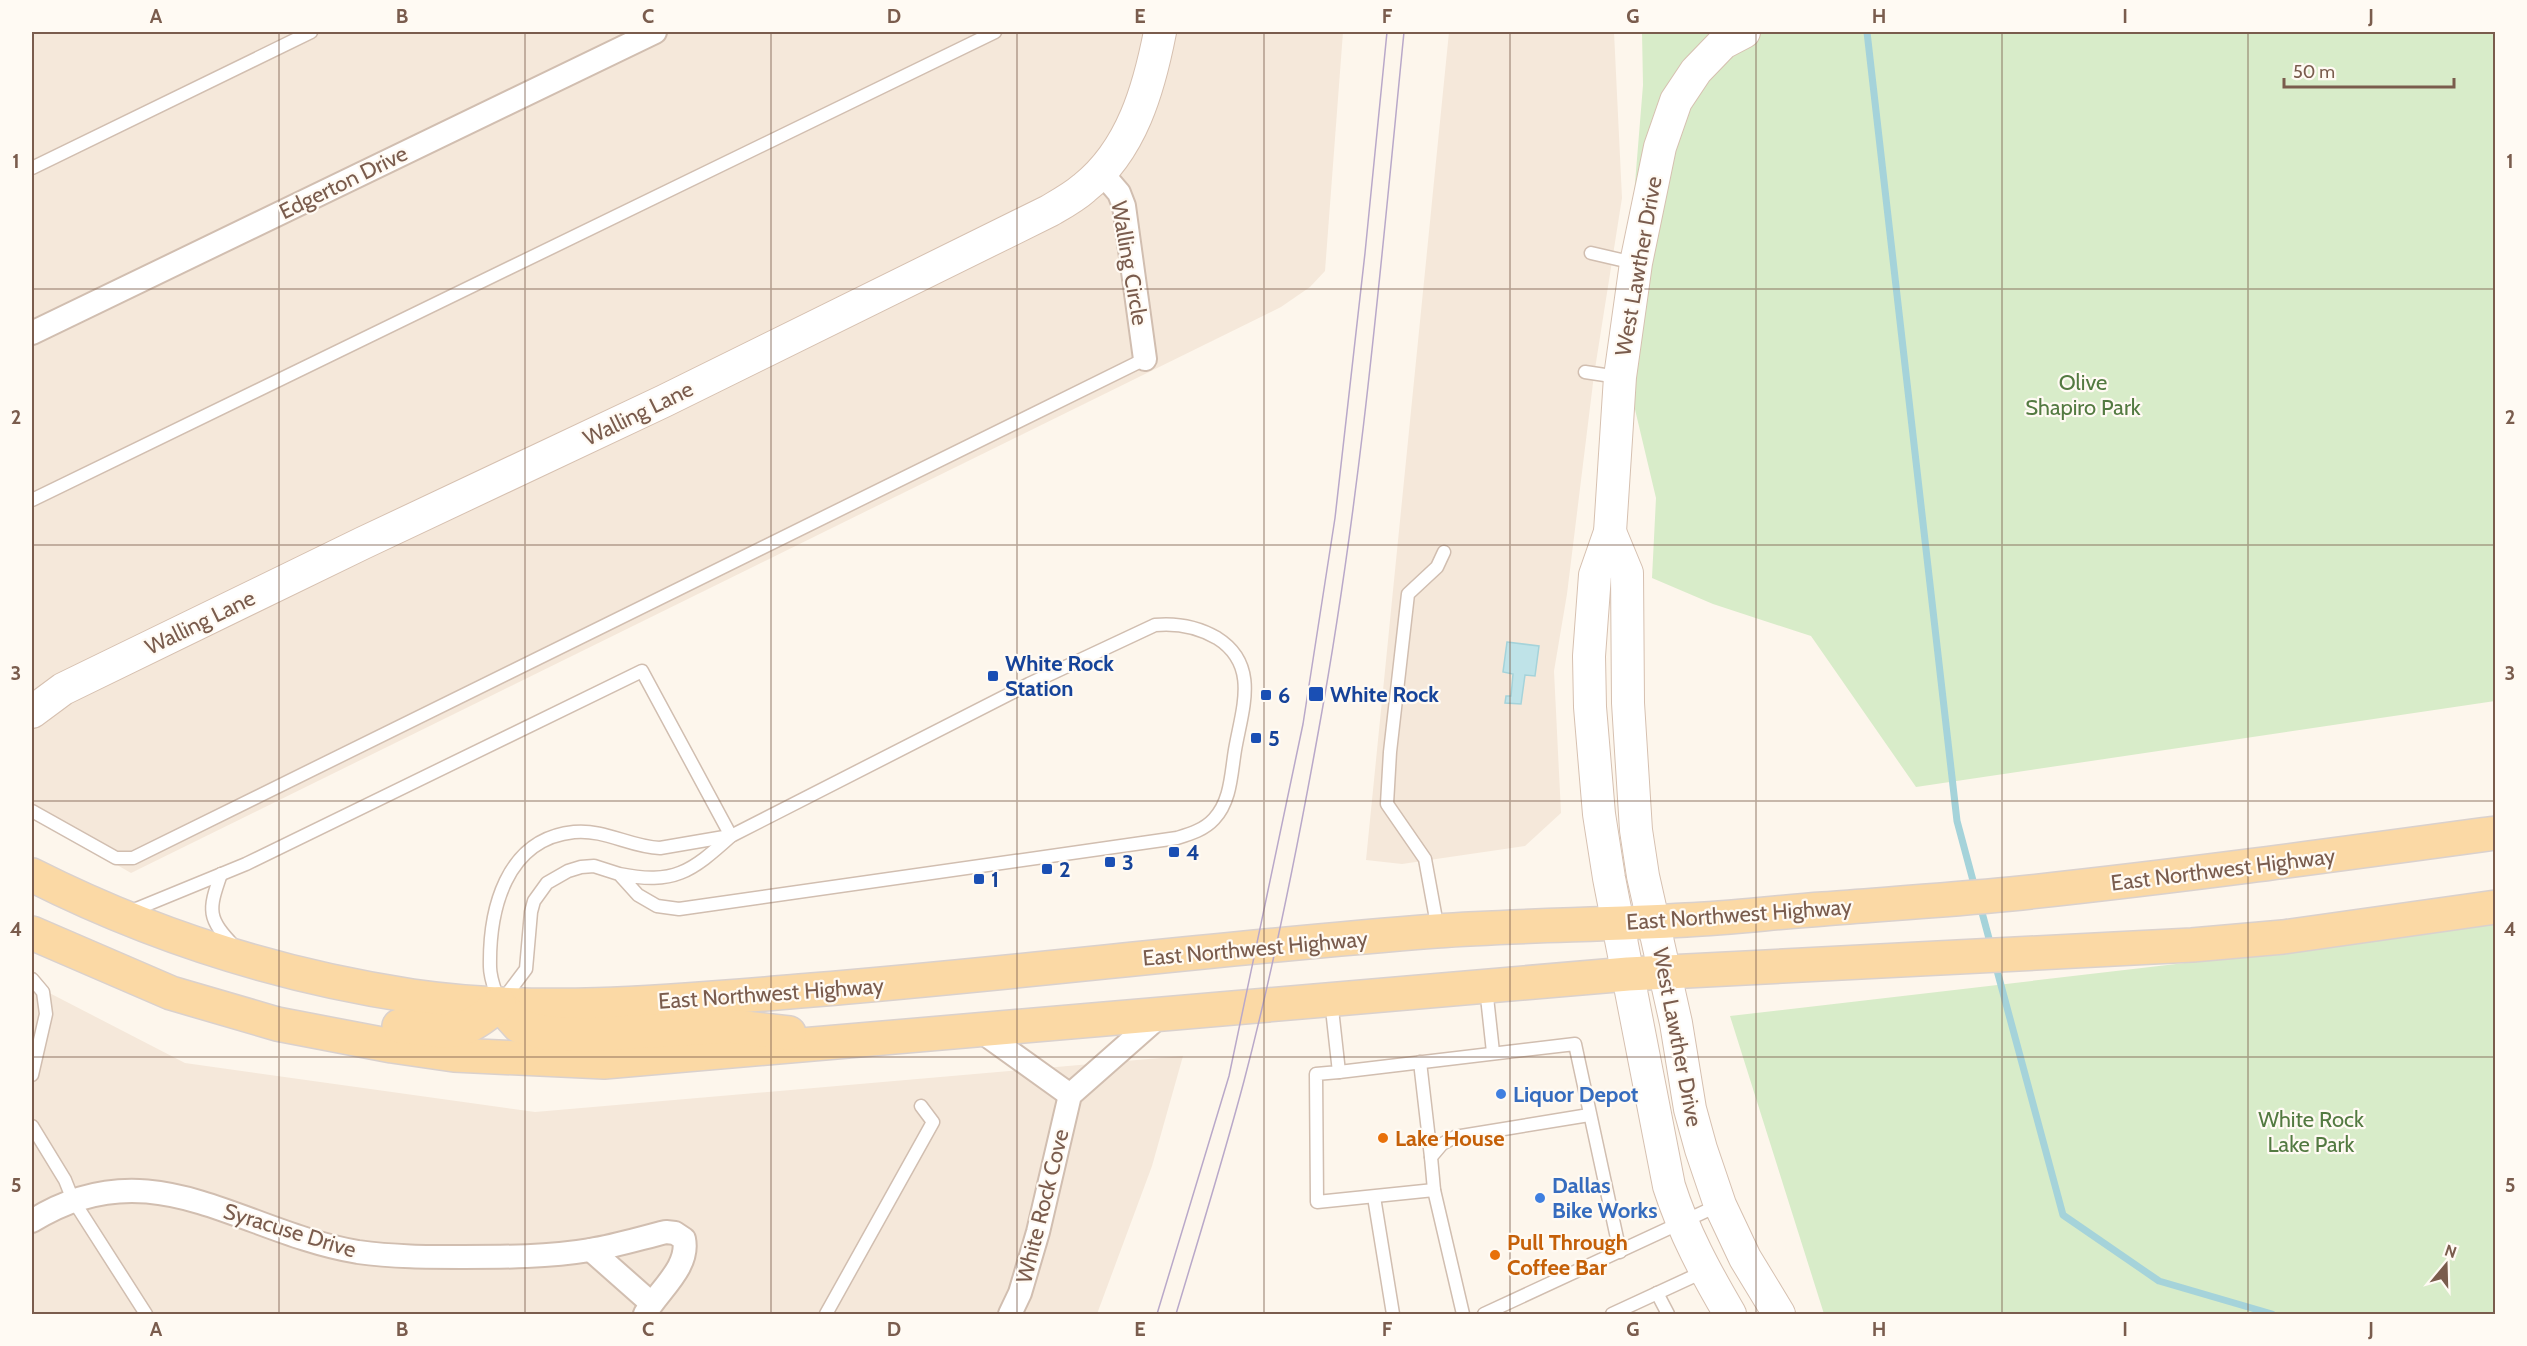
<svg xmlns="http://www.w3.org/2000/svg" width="2527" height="1346" viewBox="0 0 2527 1346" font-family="Cabin,sans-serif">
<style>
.residential{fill:#f5e8da}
.green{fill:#d8ecc9}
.water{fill:#bfe3e8;stroke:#a5d3da;stroke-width:1.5}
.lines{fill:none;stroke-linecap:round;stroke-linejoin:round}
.stream{stroke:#a5d3da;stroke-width:7}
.lane-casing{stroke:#d1beb0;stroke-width:15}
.street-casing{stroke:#d1beb0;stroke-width:26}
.secondary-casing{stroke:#d6c0b0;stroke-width:34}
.primary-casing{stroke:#dad1cd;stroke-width:36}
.lane{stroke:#fff;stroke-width:12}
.street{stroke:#fff;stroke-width:22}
.secondary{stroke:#fff;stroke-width:32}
.primary{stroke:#fbd9a5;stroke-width:33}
.tram{stroke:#b9a8c9;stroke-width:1.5}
.grid{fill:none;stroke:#7a5c4d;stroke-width:1.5;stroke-opacity:0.55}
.transit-dot{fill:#1a4fb4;stroke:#fffaf3;stroke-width:2}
.shop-dot{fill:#3f7fe0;stroke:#fffaf3;stroke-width:2}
.food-dot{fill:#e8710a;stroke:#fffaf3;stroke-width:2}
.labels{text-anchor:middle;stroke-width:4.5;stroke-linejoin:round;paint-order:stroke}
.street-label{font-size:22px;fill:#7a5c4d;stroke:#fffaf3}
.park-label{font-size:22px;fill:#537a41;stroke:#fffaf3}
.transit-label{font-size:22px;font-weight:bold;fill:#164399;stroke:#fffaf3;text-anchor:start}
.shop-label{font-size:22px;font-weight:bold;fill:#366cbe;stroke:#fffaf3;text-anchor:start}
.food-label{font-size:22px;font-weight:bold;fill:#c56008;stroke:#fffaf3;text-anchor:start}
.neatline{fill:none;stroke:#7a5c4d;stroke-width:2}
.grid-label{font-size:20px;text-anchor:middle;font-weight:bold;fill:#7a5c4d}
</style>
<rect width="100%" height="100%" fill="#fdf6ec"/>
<g class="residential">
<path d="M32 32H1343L1325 271 1310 287 1281 307 131 873 32 816Z"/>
<path d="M1449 32H1614L1622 198 1594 375 1567 594 1554 671 1561 813 1525 846 1402 864 1366 860Z"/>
<path d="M32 984 185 1063 535 1112 1183 1056 1152 1166 1097 1314H32Z"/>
</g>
<g class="green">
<path d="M1642 32H2495V701L1916 787 1811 636 1713 604 1652 578 1656 498 1633 401V208L1643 85Z"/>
<path d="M2495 921V1314H1824L1730 1016 2349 944Z"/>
</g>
<path class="water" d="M1507 642 1539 646 1535 676 1525 675 1521 704 1505 703 1506 696H1511L1513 674 1503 672Z"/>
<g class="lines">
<g class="stream">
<path d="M1867 32 1957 821 1975 888"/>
<path d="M1980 905 1991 946"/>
<path d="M1995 963 2063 1215 2159 1281 2272 1314"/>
</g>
<g class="lane-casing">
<g id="lane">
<path d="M32 168 311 32"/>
<path d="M1591 253 1634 263"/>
<path d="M1585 372 1618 377"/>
<path d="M32 500 995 32"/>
<path d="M32 811 116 858H133L1145 359"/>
<path d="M221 874C208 911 207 918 235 947"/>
<path d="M129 912 246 864 642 671 731 836"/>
<path d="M1438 930 1425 859 1387 804 1390 752 1408 594 1437 567 1444 552"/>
<path d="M32 979 43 992 46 1014 32 1075"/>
<path d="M1486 988 1493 1052"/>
<path d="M1331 1000 1339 1072 1316 1074 1317 1202 1434 1190"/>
<path d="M502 1001 526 969 531 912 534 901 547 883 568 871 581 867 594 866 619 874 638 895 657 906 679 909 1177 838C1190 834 1204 830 1214 819 1231 801 1231 774 1235 750 1242 709 1260 665 1217 638 1198 627 1176 623 1155 625L1029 684 731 836C691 872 674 885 619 874"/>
<path d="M499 1003C496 992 490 979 490 967 489 911 505 839 574 832 605 829 630 847 660 848L730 836"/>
<path d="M1420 1062 1431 1157"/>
<path d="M1339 1072 1575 1044 1620 1252"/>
<path d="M32 1126 65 1180 73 1200 146 1314"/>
<path d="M1374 1197 1393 1314"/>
<path d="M1657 1293 1668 1314"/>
<path d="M826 1314 933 1122 921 1106"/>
<path d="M1463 1314 1434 1190 1431 1157 1442 1144 1455 1137 1589 1115"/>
<path d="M1484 1314 1719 1205"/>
<path d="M1612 1314 1705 1271"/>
</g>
</g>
<g class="street-casing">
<g id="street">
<path d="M1101 172 1119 193 1124 206 1145 359"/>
<path d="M32 333 655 32"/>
<path d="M978 1029 1070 1095"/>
<path d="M32 1221C152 1146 239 1232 358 1252 393 1257 428 1257 463 1257 506 1257 548 1257 590 1250 616 1246 641 1238 666 1232L675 1233 684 1239C690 1267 658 1291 645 1314"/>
<path d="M591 1250 651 1303"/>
<path d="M1010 1314 1020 1293 1038 1232 1070 1095 1163 1013"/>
</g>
</g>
<g class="secondary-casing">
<g id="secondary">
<path d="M1610 532 1627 573 1628 703 1636 830 1643 876 1676 1023 1690 1109 1701 1149 1720 1205 1745 1258 1779 1314"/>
<path d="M32 712 63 689 363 543 664 401 1049 211C1061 204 1074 197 1084 188 1132 150 1149 88 1160 32"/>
<path d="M1730 1314C1706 1273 1684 1233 1669 1186L1609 878 1599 814 1590 707 1589 656 1595 575 1610 532 1620 377 1636 263 1660 147 1676 101 1696 71 1723 43 1744 32"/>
</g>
</g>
<g class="primary-casing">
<g id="primary">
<path d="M32 875C151 935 280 976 412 996 544 1015 680 1001 812 990 1020 973 1227 947 1436 931 1519 925 1603 925 1686 920 1732 918 1778 912 1823 909 1886 904 1948 900 2011 894 2173 877 2334 855 2496 833"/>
<path d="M32 933 171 993 277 1024 392 1046 454 1055 604 1062 1628 974 2192 945 2283 937 2496 907"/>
<path d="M499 1004 519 1026 546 1033 586 1035 729 1026 789 1033"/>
<path d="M399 1026C448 1031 460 1040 499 1004"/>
</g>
</g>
<use href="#lane" class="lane"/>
<use href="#street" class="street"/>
<use href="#secondary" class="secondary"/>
<use href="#primary" class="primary"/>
<g class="tram">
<path d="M1157 1314 1229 1076 1303 724 1335 518 1365 253 1387 32"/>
<path d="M1176 1314C1199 1237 1223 1160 1244 1081 1274 967 1298 845 1319 728 1361 498 1381 264 1404 32"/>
</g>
</g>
<path class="grid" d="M279 32V1314M525 32V1314M771 32V1314M1017 32V1314M1264 32V1314M1510 32V1314M1756 32V1314M2002 32V1314M2248 32V1314M32 289H2496M32 545H2496M32 801H2496M32 1057H2496"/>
<g class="transit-dot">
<rect x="987" y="670" width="12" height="12" rx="3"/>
<rect x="1308" y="686" width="16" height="16" rx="3"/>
<rect x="1260" y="689" width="12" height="12" rx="3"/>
<rect x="1250" y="732" width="12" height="12" rx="3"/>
<rect x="1168" y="846" width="12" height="12" rx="3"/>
<rect x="1104" y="856" width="12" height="12" rx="3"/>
<rect x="1041" y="863" width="12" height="12" rx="3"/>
<rect x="973" y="873" width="12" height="12" rx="3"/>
</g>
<g class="shop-dot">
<circle cx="1501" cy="1094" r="6"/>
<circle cx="1540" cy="1198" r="6"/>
</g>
<g class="food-dot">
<circle cx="1383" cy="1138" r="6"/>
<circle cx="1495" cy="1255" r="6"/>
</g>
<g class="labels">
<g class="street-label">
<text transform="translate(343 182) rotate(-26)" y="8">Edgerton Drive</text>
<text transform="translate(1130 263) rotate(80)" y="8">Walling Circle</text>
<text transform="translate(1638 266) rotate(-80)" y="8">West Lawther Drive</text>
<text transform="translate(638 413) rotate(-26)" y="8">Walling Lane</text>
<text transform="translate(200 622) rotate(-26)" y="8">Walling Lane</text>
<text transform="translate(2223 869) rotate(-7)" y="8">East Northwest Highway</text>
<text transform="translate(1739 914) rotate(-4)" y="8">East Northwest Highway</text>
<text transform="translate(1255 948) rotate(-5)" y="8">East Northwest Highway</text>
<text transform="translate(771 993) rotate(-4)" y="8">East Northwest Highway</text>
<text transform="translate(1678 1037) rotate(79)" y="8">West Lawther Drive</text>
<text transform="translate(1042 1206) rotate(-76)" y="8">White Rock Cove</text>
<text transform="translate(290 1230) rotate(17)" y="8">Syracuse Drive</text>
</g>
<g class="park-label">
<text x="2083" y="390">Olive<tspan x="2083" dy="25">Shapiro Park</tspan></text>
<text x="2311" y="1127">White Rock<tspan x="2311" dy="25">Lake Park</tspan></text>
</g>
<g class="transit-label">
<text x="1005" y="671">White Rock<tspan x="1005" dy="25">Station</tspan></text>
<text x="1330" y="702">White Rock</text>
<text x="1278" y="703">6</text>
<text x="1268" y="746">5</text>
<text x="1186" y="860">4</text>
<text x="1122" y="870">3</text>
<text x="1059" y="877">2</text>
<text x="991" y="887">1</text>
</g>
<g class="shop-label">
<text x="1513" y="1102">Liquor Depot</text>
<text x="1552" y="1193">Dallas<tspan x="1552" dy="25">Bike Works</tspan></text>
</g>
<g class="food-label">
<text x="1395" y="1146">Lake House</text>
<text x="1507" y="1250">Pull Through<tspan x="1507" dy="25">Coffee Bar</tspan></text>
</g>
</g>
<rect width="2527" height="1346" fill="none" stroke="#fffaf3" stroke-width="66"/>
<g transform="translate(2446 1265) rotate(19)" stroke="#fffaf3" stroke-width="4.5" paint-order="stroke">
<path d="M0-4.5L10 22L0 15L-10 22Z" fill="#7a5c4d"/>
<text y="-9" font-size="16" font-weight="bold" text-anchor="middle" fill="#7a5c4d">N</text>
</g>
<path d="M2284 78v9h170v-9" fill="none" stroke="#7a5c4d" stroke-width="3"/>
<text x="2293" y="78" font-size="18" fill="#7a5c4d" stroke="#fffaf3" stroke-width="4.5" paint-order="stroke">50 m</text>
<rect x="33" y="33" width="2461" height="1280" class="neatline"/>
<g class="grid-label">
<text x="156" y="23">A</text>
<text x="402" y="23">B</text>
<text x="648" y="23">C</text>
<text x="894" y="23">D</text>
<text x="1140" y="23">E</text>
<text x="1387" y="23">F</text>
<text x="1633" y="23">G</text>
<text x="1879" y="23">H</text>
<text x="2125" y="23">I</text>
<text x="2371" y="23">J</text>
<text x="16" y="168">1</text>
<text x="2510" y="168">1</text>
<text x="16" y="424">2</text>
<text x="2510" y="424">2</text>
<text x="16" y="680">3</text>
<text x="2510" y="680">3</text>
<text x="16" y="936">4</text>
<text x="2510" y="936">4</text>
<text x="16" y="1192">5</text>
<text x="2510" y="1192">5</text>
<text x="156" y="1336">A</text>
<text x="402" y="1336">B</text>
<text x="648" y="1336">C</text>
<text x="894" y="1336">D</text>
<text x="1140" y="1336">E</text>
<text x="1387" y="1336">F</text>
<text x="1633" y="1336">G</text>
<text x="1879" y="1336">H</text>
<text x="2125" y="1336">I</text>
<text x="2371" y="1336">J</text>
</g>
</svg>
